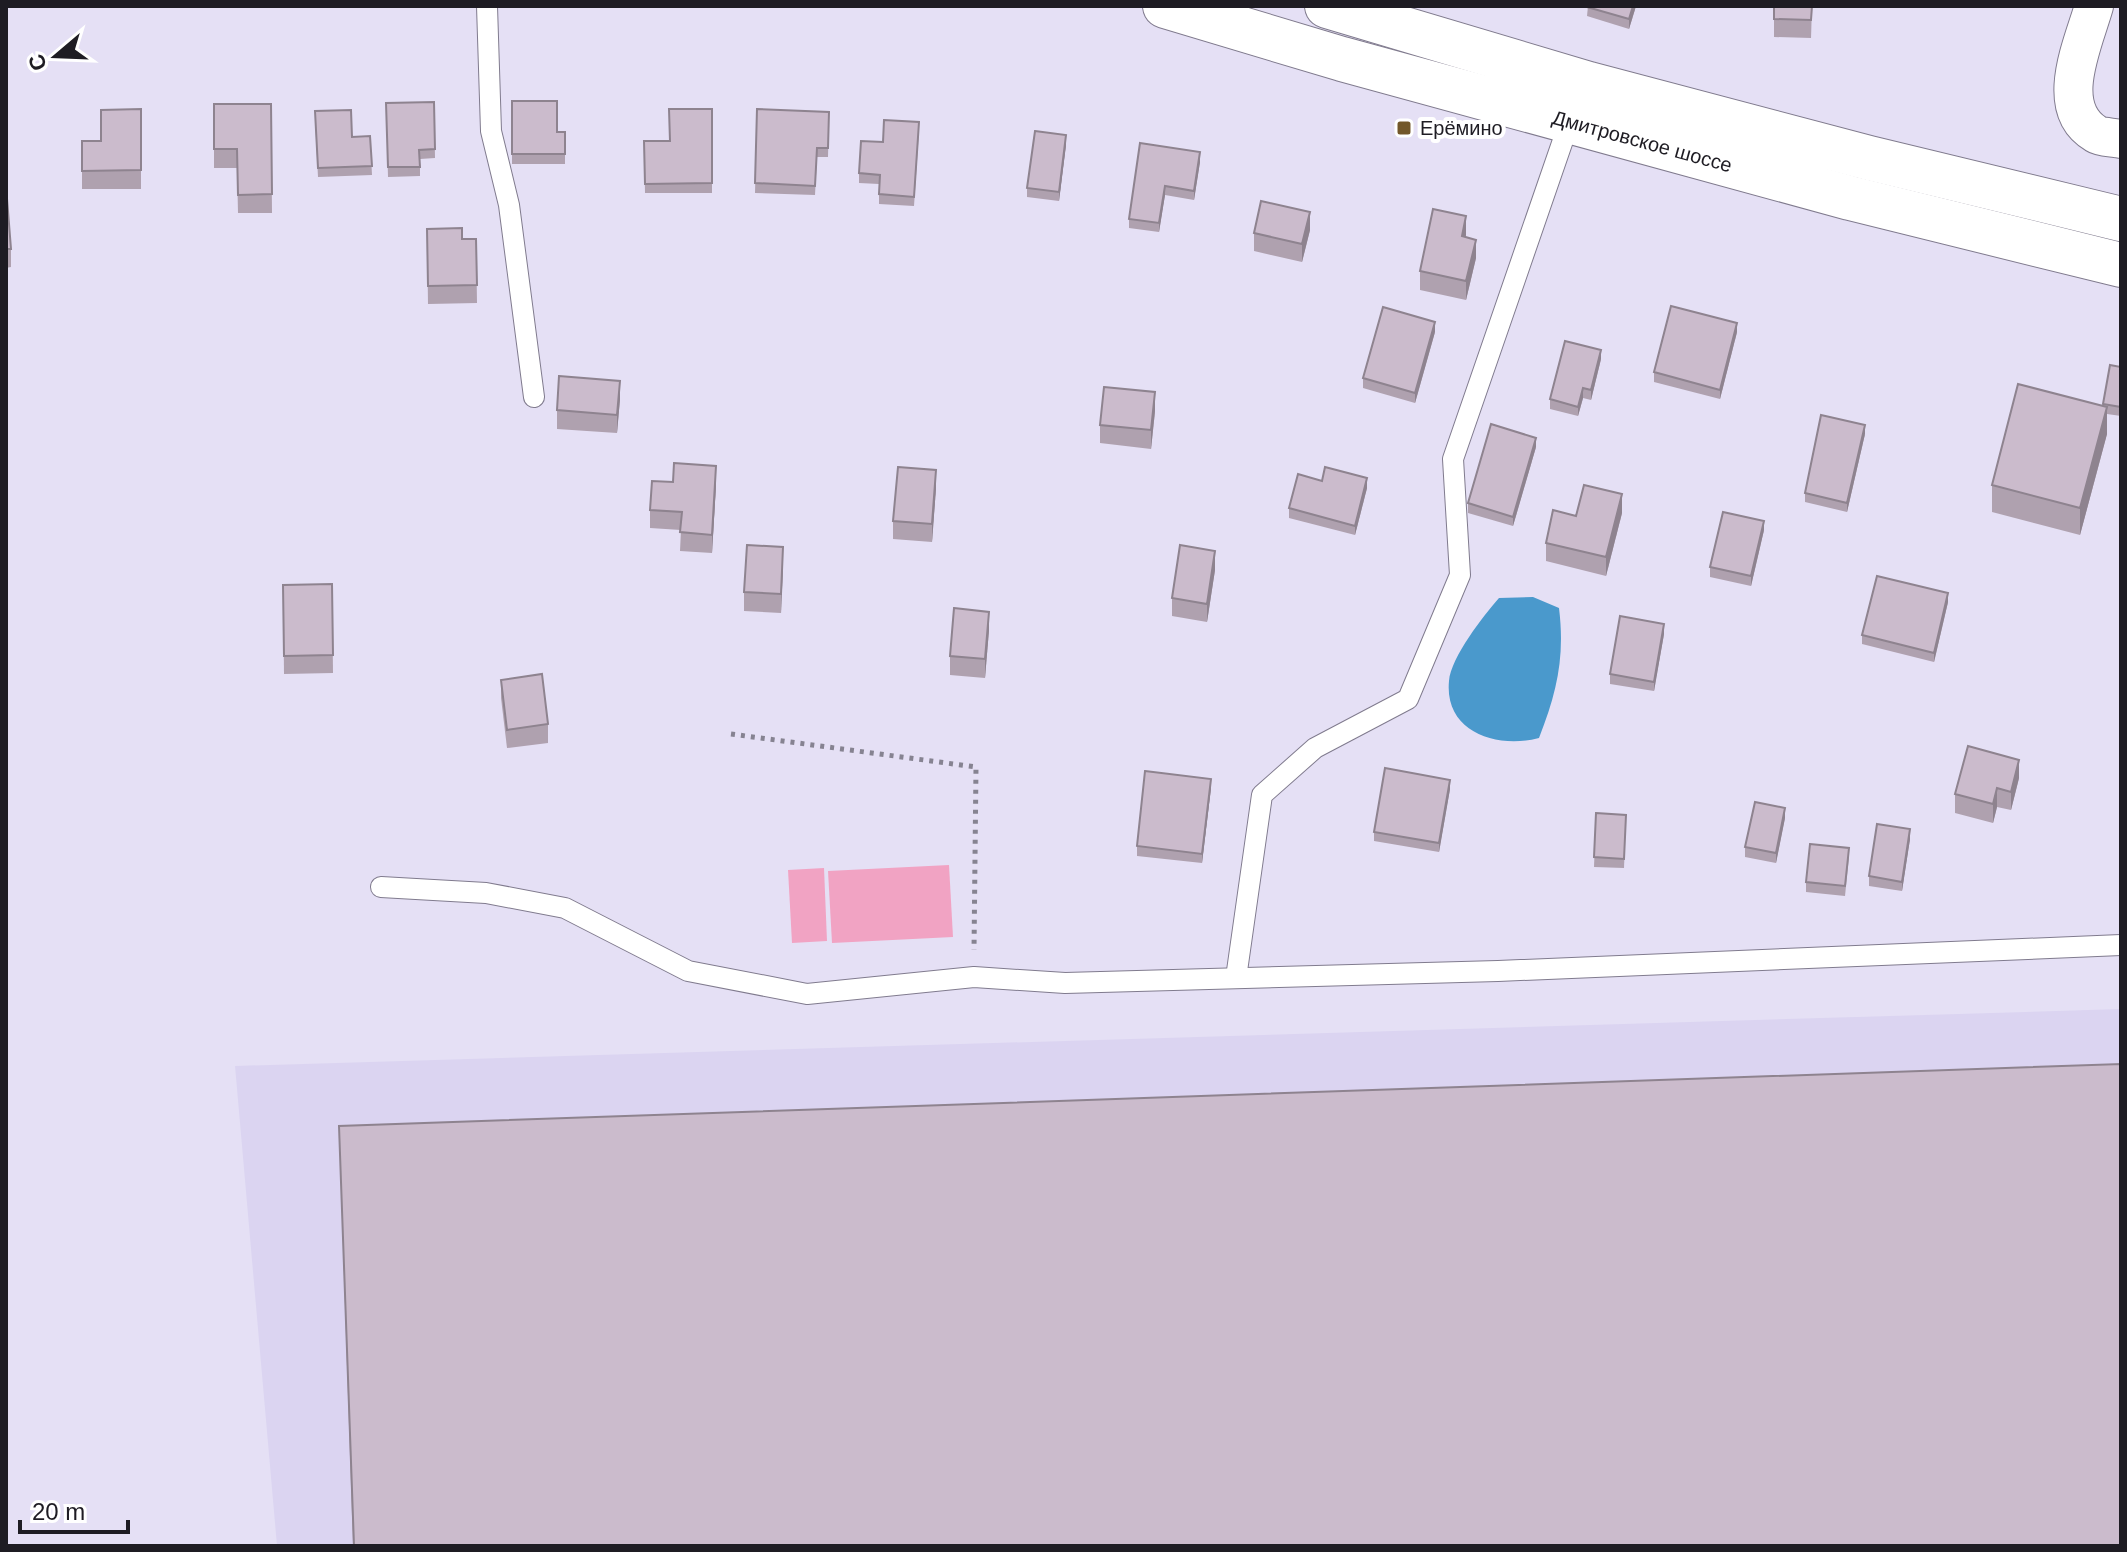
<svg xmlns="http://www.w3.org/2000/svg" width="2127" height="1552" viewBox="0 0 2127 1552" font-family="Arial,sans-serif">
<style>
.built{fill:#dbd4f1}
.green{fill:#f1a3c3}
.water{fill:#4a99cc}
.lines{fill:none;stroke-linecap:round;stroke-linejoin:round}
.service-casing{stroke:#807b8e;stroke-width:22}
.minor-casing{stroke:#807b8e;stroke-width:40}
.trunk-casing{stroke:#807b8e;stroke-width:46}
.path{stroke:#868391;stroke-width:5;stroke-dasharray:4 6;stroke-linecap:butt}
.service{stroke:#fff;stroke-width:20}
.minor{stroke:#fff;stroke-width:38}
.trunk{stroke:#fff;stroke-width:44}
.wall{fill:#afa1af}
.shaded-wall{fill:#8e838f}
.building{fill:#cbbbcc;stroke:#8e838f;stroke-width:2}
.poi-dot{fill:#72572a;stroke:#fff;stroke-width:3}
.labels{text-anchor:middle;stroke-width:8;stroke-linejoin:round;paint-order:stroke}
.poi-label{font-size:20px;fill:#1e1c23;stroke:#fff;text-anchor:start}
.street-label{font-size:20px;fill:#1e1c23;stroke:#fff}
</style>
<rect width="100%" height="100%" fill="#e5e0f5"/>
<path class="built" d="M2121 1009V1546H277L235 1066Z"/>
<g class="green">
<path d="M949 865 953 937 832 943 828 871Z"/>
<path d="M824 868 827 941 792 943 788 870Z"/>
</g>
<path class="water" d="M1533 597 1559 608C1565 657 1557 692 1539 738 1498 749 1444 733 1449 681 1451 657 1484 615 1499 598Z"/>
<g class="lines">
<g class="service-casing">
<g id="service">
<path d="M487 6 491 131 509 205 534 397"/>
<path d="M381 887 486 893 565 908 688 971 807 994 974 977 1065 983 1498 971 2121 945"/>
<path d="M1236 978 1262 795 1315 748 1408 699 1460 575 1453 459 1570 120"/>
</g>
</g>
<g class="minor-casing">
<path id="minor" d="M2094 6C2084 42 2052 108 2096 134 2102 138 2114 137 2121 139"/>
</g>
<g class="trunk-casing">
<g id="trunk">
<path id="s1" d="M1165 6 1342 59 1850 198 2121 265"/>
<path d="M1327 6 1589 84 1869 158 2121 219"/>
</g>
</g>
<path class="path" d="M731 734 976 767 974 950"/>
<use href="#service" class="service"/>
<use href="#minor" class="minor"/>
<use href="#trunk" class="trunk"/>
</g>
<g class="wall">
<path d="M1588 6H1636L1629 29 1587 16Z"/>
<path d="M1774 6H1812L1811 38 1774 37Z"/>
<path d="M512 101 557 132H565V164H512Z"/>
<path d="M434 102 435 158 420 159V176L388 177 386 103Z"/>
<path d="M214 104H271L272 213H238L237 168H214Z"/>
<path d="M141 109V189H82V141H101Z"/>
<path d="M712 109V193H645L644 141H670Z"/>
<path d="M757 109 829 112 828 157H817L815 195 755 193Z"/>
<path d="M315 120 352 137 370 136 372 175 318 177Z"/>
<path d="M919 131 914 206 879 204V184L859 183V173L883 142Z"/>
<path d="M1140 143 1200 162 1194 200 1165 195 1159 232 1129 228V219Z"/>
<path d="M1066 145 1059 201 1027 197V188Z"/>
<path d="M6 186 11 249V267L6 268Z"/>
<path d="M427 229 462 239H476L477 303 428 304Z"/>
<path d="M1310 230 1302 262 1254 251V233Z"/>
<path d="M1466 235V237L1476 258 1466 300 1420 290V271Z"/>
<path d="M1435 332 1415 403 1363 388V378Z"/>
<path d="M1737 332 1720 399 1654 382V372Z"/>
<path d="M1601 359 1591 400 1583 398 1578 416 1550 409V399Z"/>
<path d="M2121 367V416L2107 414V434L2080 535 1992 512V485L2103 406Z"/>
<path d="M620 399 617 433 557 429V410Z"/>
<path d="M1155 411 1151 449 1100 443V425Z"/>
<path d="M1865 434 1847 512 1805 502V493Z"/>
<path d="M1536 447 1513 526 1468 513V503Z"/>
<path d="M1322 481 1367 488 1355 535 1289 518V508Z"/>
<path d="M716 485 712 553 680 551 681 530 650 528V510Z"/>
<path d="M936 488 932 542 893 539V521Z"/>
<path d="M1622 513 1606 576 1546 561V543Z"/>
<path d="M1764 530 1751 586 1710 577V567Z"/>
<path d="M783 565 781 613 744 611V592Z"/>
<path d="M1215 570 1207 622 1172 616V598Z"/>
<path d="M332 584 333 673 284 674 283 585Z"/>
<path d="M1948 602 1934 662 1862 644V635Z"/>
<path d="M989 630 985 678 950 675V656Z"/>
<path d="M1664 634 1654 691 1610 684V674Z"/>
<path d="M501 680 548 724V743L507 748 501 698Z"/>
<path d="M2019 778 2011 810 1997 807 1993 823 1955 813V794Z"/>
<path d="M1211 788 1202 863 1137 856V846Z"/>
<path d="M1450 789 1439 852 1374 841V832Z"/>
<path d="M1596 813 1626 815 1624 868 1594 867Z"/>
<path d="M1785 818 1776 863 1745 857V847Z"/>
<path d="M1910 839 1902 891 1869 886V876Z"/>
<path d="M1849 857 1845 896 1806 892V882Z"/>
<path d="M339 1126 2121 1546H353Z"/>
</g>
<g class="shaded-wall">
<path d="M1633 6H1636L1629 29V19Z"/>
<path d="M1066 135V145L1059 201V192Z"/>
<path d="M1200 152V162L1194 200V191Z"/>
<path d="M1165 186V195L1159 232V223Z"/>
<path d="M1310 212V230L1302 262V244Z"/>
<path d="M1466 216V235L1462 255V236Z"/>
<path d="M1476 240V258L1466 300V281Z"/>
<path d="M1435 322V332L1415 403V393Z"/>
<path d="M1737 323V332L1720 399V390Z"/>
<path d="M1601 350V359L1591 400V390Z"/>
<path d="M620 381V399L617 433V415Z"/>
<path d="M1583 388V398L1578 416V407Z"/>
<path d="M1155 392V411L1151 449V430Z"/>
<path d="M2107 407V434L2080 535V508Z"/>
<path d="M1865 425V434L1847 512V503Z"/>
<path d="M1536 438V447L1513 526V517Z"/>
<path d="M716 466V485L712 553V535Z"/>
<path d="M936 470V488L932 542V524Z"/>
<path d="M1367 478V488L1355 535V526Z"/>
<path d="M1622 494V513L1606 576V557Z"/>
<path d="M1764 521V530L1751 586V576Z"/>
<path d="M783 547V565L781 613V594Z"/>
<path d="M1215 551V570L1207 622V604Z"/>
<path d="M1948 593V602L1934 662V653Z"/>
<path d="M989 612V630L985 678V659Z"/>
<path d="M1664 624V634L1654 691V682Z"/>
<path d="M2019 760V778L2011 810V792Z"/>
<path d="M1211 779V788L1202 863V854Z"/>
<path d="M1450 780V789L1439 852V843Z"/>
<path d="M1997 788V807L1993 823V804Z"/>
<path d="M1785 808V818L1776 863V853Z"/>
<path d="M1910 829V839L1902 891V882Z"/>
</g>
<g class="building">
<path d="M1588 6H1633L1629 19 1587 7Z"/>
<path d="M1774 6H1812L1811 20 1774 19Z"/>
<path d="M512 101H557V132H565V154H512Z"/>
<path d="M434 102 435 149 419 150 420 167H388L386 103Z"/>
<path d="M214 104H271L272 194 238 195 237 149H214Z"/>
<path d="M141 109V170L82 171V141H101V110Z"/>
<path d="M669 109H712V183L645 184 644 141H670Z"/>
<path d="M757 109 829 112 828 148H817L815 186 755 183Z"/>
<path d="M351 110 352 137 370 136 372 166 318 168 315 111Z"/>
<path d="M884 120 919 122 914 197 879 194 880 175 859 173 861 141 883 142Z"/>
<path d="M1035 131 1066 135 1059 192 1027 188Z"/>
<path d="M1140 143 1200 152 1194 191 1165 186 1159 223 1129 219Z"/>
<path d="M6 186 11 249H6Z"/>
<path d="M1261 201 1310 212 1302 244 1254 233Z"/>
<path d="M1433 209 1466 216 1462 236 1476 240 1466 281 1420 271Z"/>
<path d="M462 228V239H476L477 285 428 286 427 229Z"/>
<path d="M1671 306 1737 323 1720 390 1654 372Z"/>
<path d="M1383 307 1435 322 1415 393 1363 378Z"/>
<path d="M1565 341 1601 350 1591 390 1583 388 1578 407 1550 399Z"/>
<path d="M2110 365 2121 367V407L2103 404Z"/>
<path d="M559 376 620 381 617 415 557 410Z"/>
<path d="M2018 384 2107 407 2080 508 1992 485Z"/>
<path d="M1104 387 1155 392 1151 430 1100 425Z"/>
<path d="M1821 415 1865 425 1847 503 1805 493Z"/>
<path d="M1491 424 1536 438 1513 517 1468 503Z"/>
<path d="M674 463 716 466 712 535 680 532 682 512 650 510 652 481 673 482Z"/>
<path d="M898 467 936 470 932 524 893 521Z"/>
<path d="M1325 467 1367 478 1355 526 1289 508 1298 474 1322 481Z"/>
<path d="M1584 485 1622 494 1606 557 1546 543 1553 510 1576 516Z"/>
<path d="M1723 512 1764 521 1751 576 1710 567Z"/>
<path d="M747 545 783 547 781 594 744 592Z"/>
<path d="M1180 545 1215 551 1207 604 1172 598Z"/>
<path d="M1877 576 1948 593 1934 653 1862 635Z"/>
<path d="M332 584 333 655 284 656 283 585Z"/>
<path d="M954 608 989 612 985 659 950 656Z"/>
<path d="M1620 616 1664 624 1654 682 1610 674Z"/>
<path d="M542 674 548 724 507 730 501 680Z"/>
<path d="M1968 746 2019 760 2011 792 1997 788 1993 804 1955 794Z"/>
<path d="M1385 768 1450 780 1439 843 1374 832Z"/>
<path d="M1145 771 1211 779 1202 854 1137 846Z"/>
<path d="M1755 802 1785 808 1776 853 1745 847Z"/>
<path d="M1596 813 1626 815 1624 859 1594 857Z"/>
<path d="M1877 824 1910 829 1902 882 1869 876Z"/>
<path d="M1810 844 1849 848 1845 886 1806 882Z"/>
<path d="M2121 1064V1546H354L339 1126Z"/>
</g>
<rect class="poi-dot" x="1396" y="120" width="16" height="16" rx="4"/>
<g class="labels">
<g class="poi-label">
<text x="1420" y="135">Ерёмино</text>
</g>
<g class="street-label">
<text dy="7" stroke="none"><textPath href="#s1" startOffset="496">Дмитровское шоссе</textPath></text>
</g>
</g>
<rect width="2127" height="1552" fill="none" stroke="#1e1c23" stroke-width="16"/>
<g transform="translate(56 56) rotate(251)" stroke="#ffffff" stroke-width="6" paint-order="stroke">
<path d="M0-6L14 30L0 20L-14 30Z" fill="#1e1c23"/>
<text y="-12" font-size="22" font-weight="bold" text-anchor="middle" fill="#1e1c23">С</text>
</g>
<path d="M20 1520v12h108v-12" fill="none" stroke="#1e1c23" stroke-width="4"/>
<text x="32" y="1520" font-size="24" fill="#1e1c23" stroke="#ffffff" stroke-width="6" paint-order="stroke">20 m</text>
</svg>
